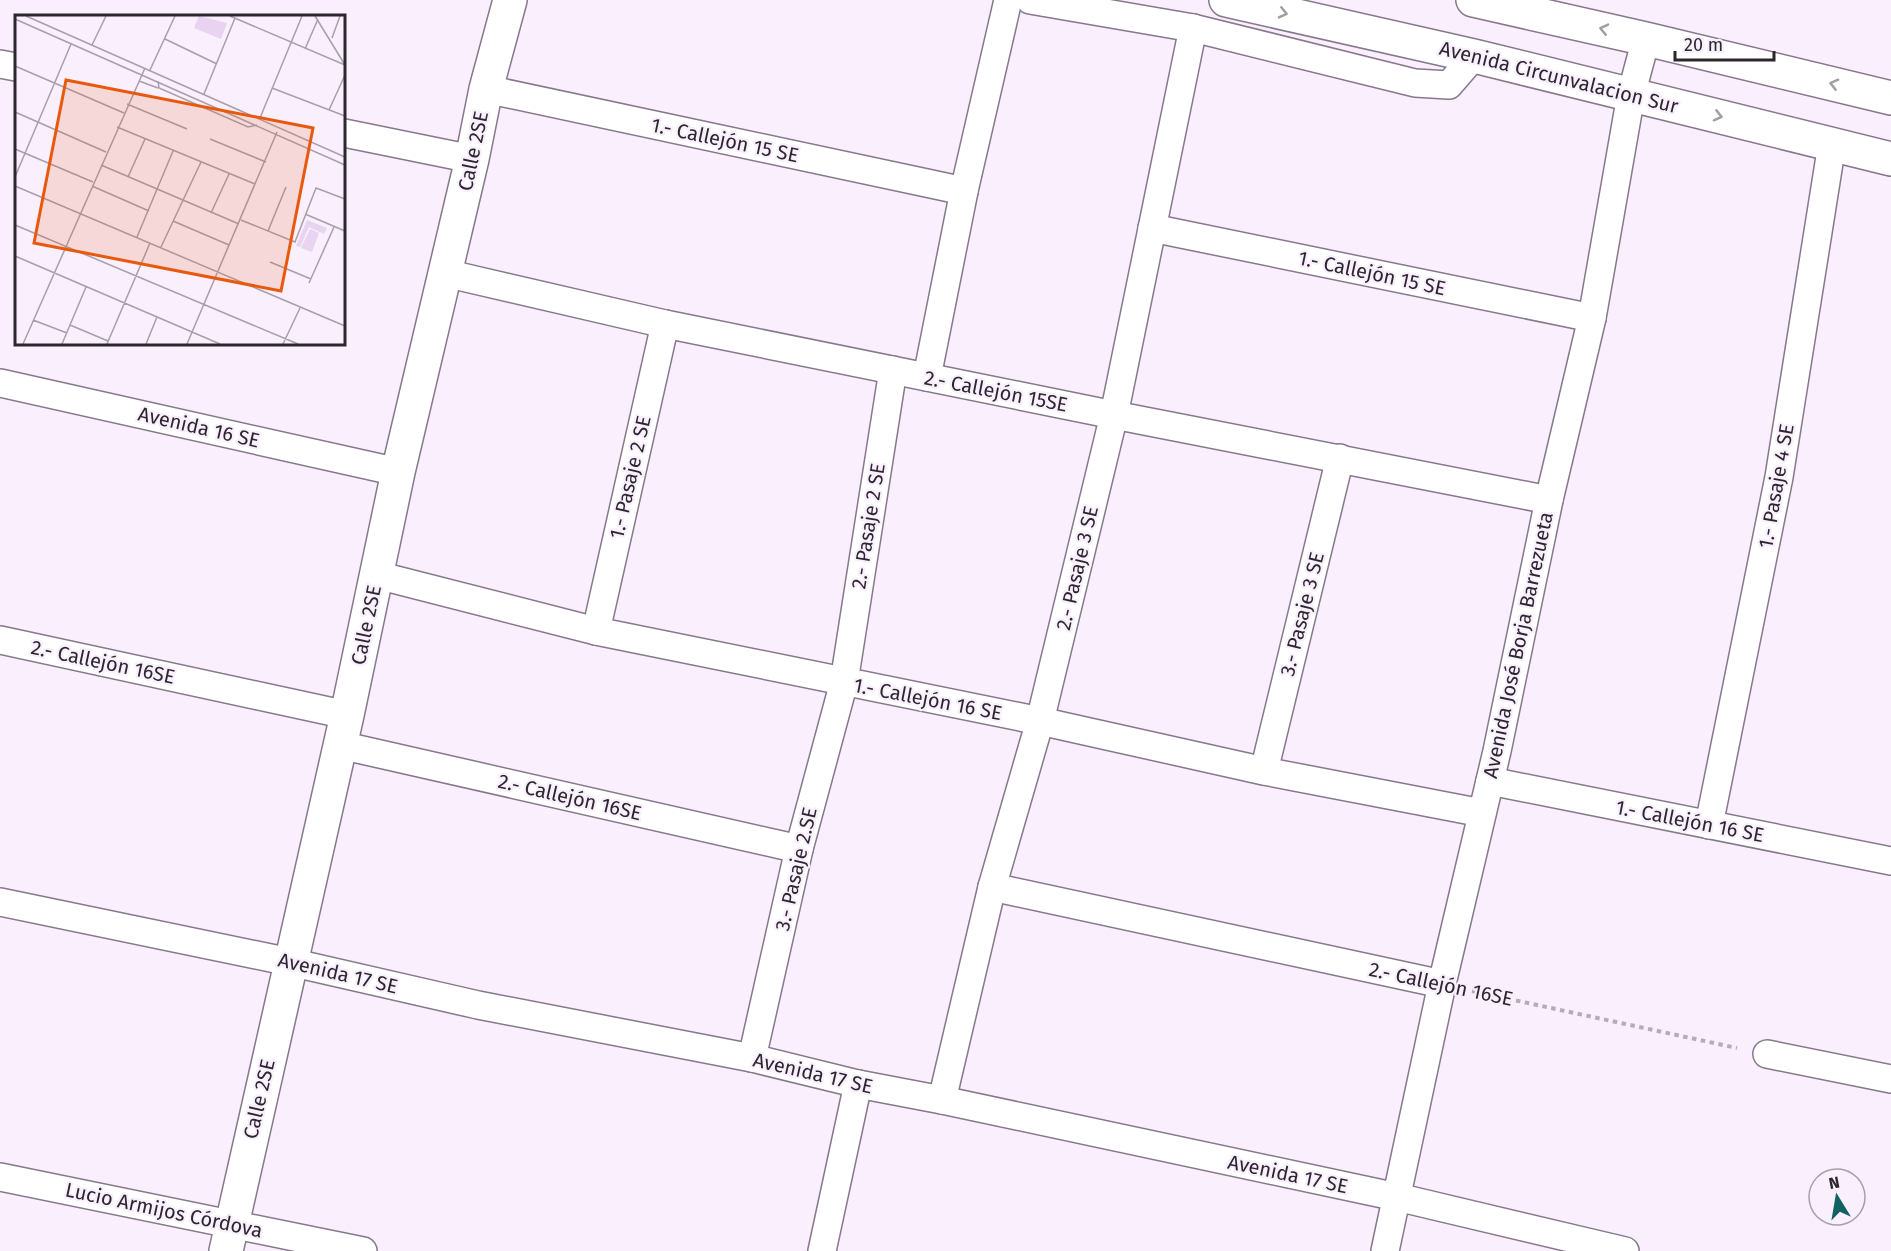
<svg xmlns="http://www.w3.org/2000/svg" width="1891" height="1251" viewBox="0 0 1891 1251" font-family="'Fira Sans',sans-serif">
<style>
.lines{fill:none;stroke-linecap:round;stroke-linejoin:round}
.street-casing{stroke:#87788c;stroke-width:30}
.secondary-casing{stroke:#87788c;stroke-width:36}
.path{stroke:#b5acb8;stroke-width:4;stroke-dasharray:4.5 4.5;stroke-linecap:butt}
.street{stroke:#fff;stroke-width:27}
.secondary{stroke:#fff;stroke-width:33}
.oneway{stroke:#a09da1}
.labels{text-anchor:middle;stroke-width:4.5;stroke-linejoin:round;paint-order:stroke}
.street-label{font-size:20px;fill:#2c262e;stroke:#f9effd}
.inset-road{fill:none;stroke:#a79faa;stroke-width:1.5}
.view{fill:#e8590c;fill-opacity:0.15;stroke:#e8590c;stroke-width:3}
.inset-edge{fill:none;stroke:#2c262e;stroke-width:3}
</style>
<rect width="100%" height="100%" fill="#f9effd"/>
<g class="lines">
<g class="street-casing">
<g id="street">
<path d="M1030 0 1193 28 1415 83 1449 85 1474 56"/>
<path d="M0 64 16 67"/>
<path d="M486 89 964 191"/>
<path d="M344 133 472 159"/>
<path d="M1152 228 1592 318"/>
<path d="M445 273 665 324 1114 415 1549 500"/>
<path d="M927 377 964 191 1008 0"/>
<path d="M0 383 398 472"/>
<path d="M377 575 596 631 1040 721 1264 771 1482 813"/>
<path d="M596 631 665 324"/>
<path d="M0 640 347 715"/>
<path d="M340 745 799 849"/>
<path d="M1264 771 1340 458"/>
<path d="M1490 781 1891 861"/>
<path d="M1709 825 1779 477 1832 144"/>
<path d="M992 887 1442 984"/>
<path d="M0 902 290 962 478 1005 752 1058 858 1084 942 1100 1397 1197 1625 1251"/>
<path d="M1767 1054 1891 1079"/>
<path d="M752 1058 799 849 844 682 893 370"/>
<path d="M942 1100 992 887 1040 721 1114 415 1193 28"/>
<path d="M0 1177 363 1251"/>
<path d="M822 1251 858 1084"/>
<path d="M1385 1251 1442 984 1497 751 1549 500 1592 318 1631 95 1646 39"/>
</g>
</g>
<g class="secondary-casing">
<g id="secondary">
<path d="M1226 0 1474 56 1891 159"/>
<path d="M1473 0 1646 39 1891 98"/>
<path d="M226 1251 347 715 398 472 472 159 486 89 510 0"/>
</g>
</g>
<path class="path" d="M1472 991 1737 1048"/>
<use href="#street" class="street"/>
<use href="#secondary" class="secondary"/>
</g>
<defs><path id="oneway-chevron" d="M-2-3.5L2.5 0L-2 3.5" fill="none" stroke-width="1.6" stroke-linecap="round" stroke-linejoin="round" transform="scale(1.5)"/></defs>
<g class="oneway">
<use href="#oneway-chevron" transform="translate(1283 13) rotate(13)"/>
<use href="#oneway-chevron" transform="translate(1604 29) rotate(-167)"/>
<use href="#oneway-chevron" transform="translate(1834 84) rotate(-166)"/>
<use href="#oneway-chevron" transform="translate(1718 116) rotate(14)"/>
</g>
<g class="labels">
<g class="street-label">
<text transform="translate(1559 77) rotate(14)" y="7">Avenida Circunvalacion Sur</text>
<text transform="translate(725 140) rotate(12)" y="7">1.- Callejón 15 SE</text>
<text transform="translate(473 151) rotate(-78)" y="7">Calle 2SE</text>
<text transform="translate(1372 273) rotate(12)" y="7">1.- Callejón 15 SE</text>
<text transform="translate(996 391) rotate(11)" y="7">2.- Callejón 15SE</text>
<text transform="translate(199 427) rotate(13)" y="7">Avenida 16 SE</text>
<text transform="translate(630 477) rotate(-77)" y="7">1.- Pasaje 2 SE</text>
<text transform="translate(1776 486) rotate(-80)" y="7">1.- Pasaje 4 SE</text>
<text transform="translate(868 526) rotate(-81)" y="7">2.- Pasaje 2 SE</text>
<text transform="translate(1077 568) rotate(-77)" y="7">2.- Pasaje 3 SE</text>
<text transform="translate(1302 614) rotate(-76)" y="7">3.- Pasaje 3 SE</text>
<text transform="translate(366 625) rotate(-78)" y="7">Calle 2SE</text>
<text transform="translate(1518 645) rotate(-78)" y="7">Avenida José Borja Barrezueta</text>
<text transform="translate(103 662) rotate(12)" y="7">2.- Callejón 16SE</text>
<text transform="translate(928 699) rotate(11)" y="7">1.- Callejón 16 SE</text>
<text transform="translate(570 797) rotate(13)" y="7">2.- Callejón 16SE</text>
<text transform="translate(1690 821) rotate(11)" y="7">1.- Callejón 16 SE</text>
<text transform="translate(796 869) rotate(-77)" y="7">3.- Pasaje 2.SE</text>
<text transform="translate(338 973) rotate(13)" y="7">Avenida 17 SE</text>
<text transform="translate(1441 984) rotate(12)" y="7">2.- Callejón 16SE</text>
<text transform="translate(813 1073) rotate(13)" y="7">Avenida 17 SE</text>
<text transform="translate(259 1099) rotate(-77)" y="7">Calle 2SE</text>
<text transform="translate(1288 1174) rotate(12)" y="7">Avenida 17 SE</text>
<text transform="translate(164 1210) rotate(12)" y="7">Lucio Armijos Córdova</text>
</g>
</g>
<g transform="translate(15 15)">
<rect width="330" height="330" fill="#f9effd"/>
<path d="M184 1 212 8 206 24 179 13ZM292 205 312 213 309 219 294 212 285 232 281 231ZM295 214 304 218 297 237 286 233Z" fill="#e8d3f0"/>
<path class="inset-road" d="M11 1 330 142M215 1 330 50M300 1 330 50M0 4 330 150M317 23 325 1M150 24 202 49M77 30 91 1M290 34 303 4M0 51 109 98M135 55 160 1M124 66 143 73M143 66 144 73 233 112 242 110M257 73 330 101M189 79 220 3M112 89 172 114M314 95 330 60M0 97 91 137M245 103 287 1M102 112 240 169M195 124 251 147M0 134 78 167M86 150 224 209M0 162 56 29M113 162 130 124M0 171 330 311M77 171 134 196M196 198 214 159M290 199 330 216M226 205 280 227 301 173 330 184M158 206 214 230M0 210 283 329M253 216 271 172M122 222 158 136M146 232 186 147M0 241 205 329M255 247 296 264M294 268 319 212M18 305 52 318M55 310 93 326M8 329 130 53M47 329 71 272M92 329 135 228M131 329 142 302M172 329 262 117M268 329 285 293"/>
<path class="view" d="M51 65 298 113 266 276 19 228Z"/>
<rect width="330" height="330" class="inset-edge"/>
</g>
<g transform="translate(1837 1197) rotate(349)"><circle r="28" fill="#f9effd" stroke="#a79faa" stroke-width="1.5"/>
<path d="M0-4.5L10 22L0 15L-10 22Z" fill="#126261"/>
<text y="-9" font-size="16" font-weight="bold" text-anchor="middle" fill="#2c262e">N</text>
</g>
<path d="M1675 51v9h99v-9" fill="none" stroke="#2c262e" stroke-width="3"/>
<text x="1684" y="51" font-size="18" fill="#2c262e" stroke="#f9effd" stroke-width="4.5" paint-order="stroke">20 m</text>
</svg>
